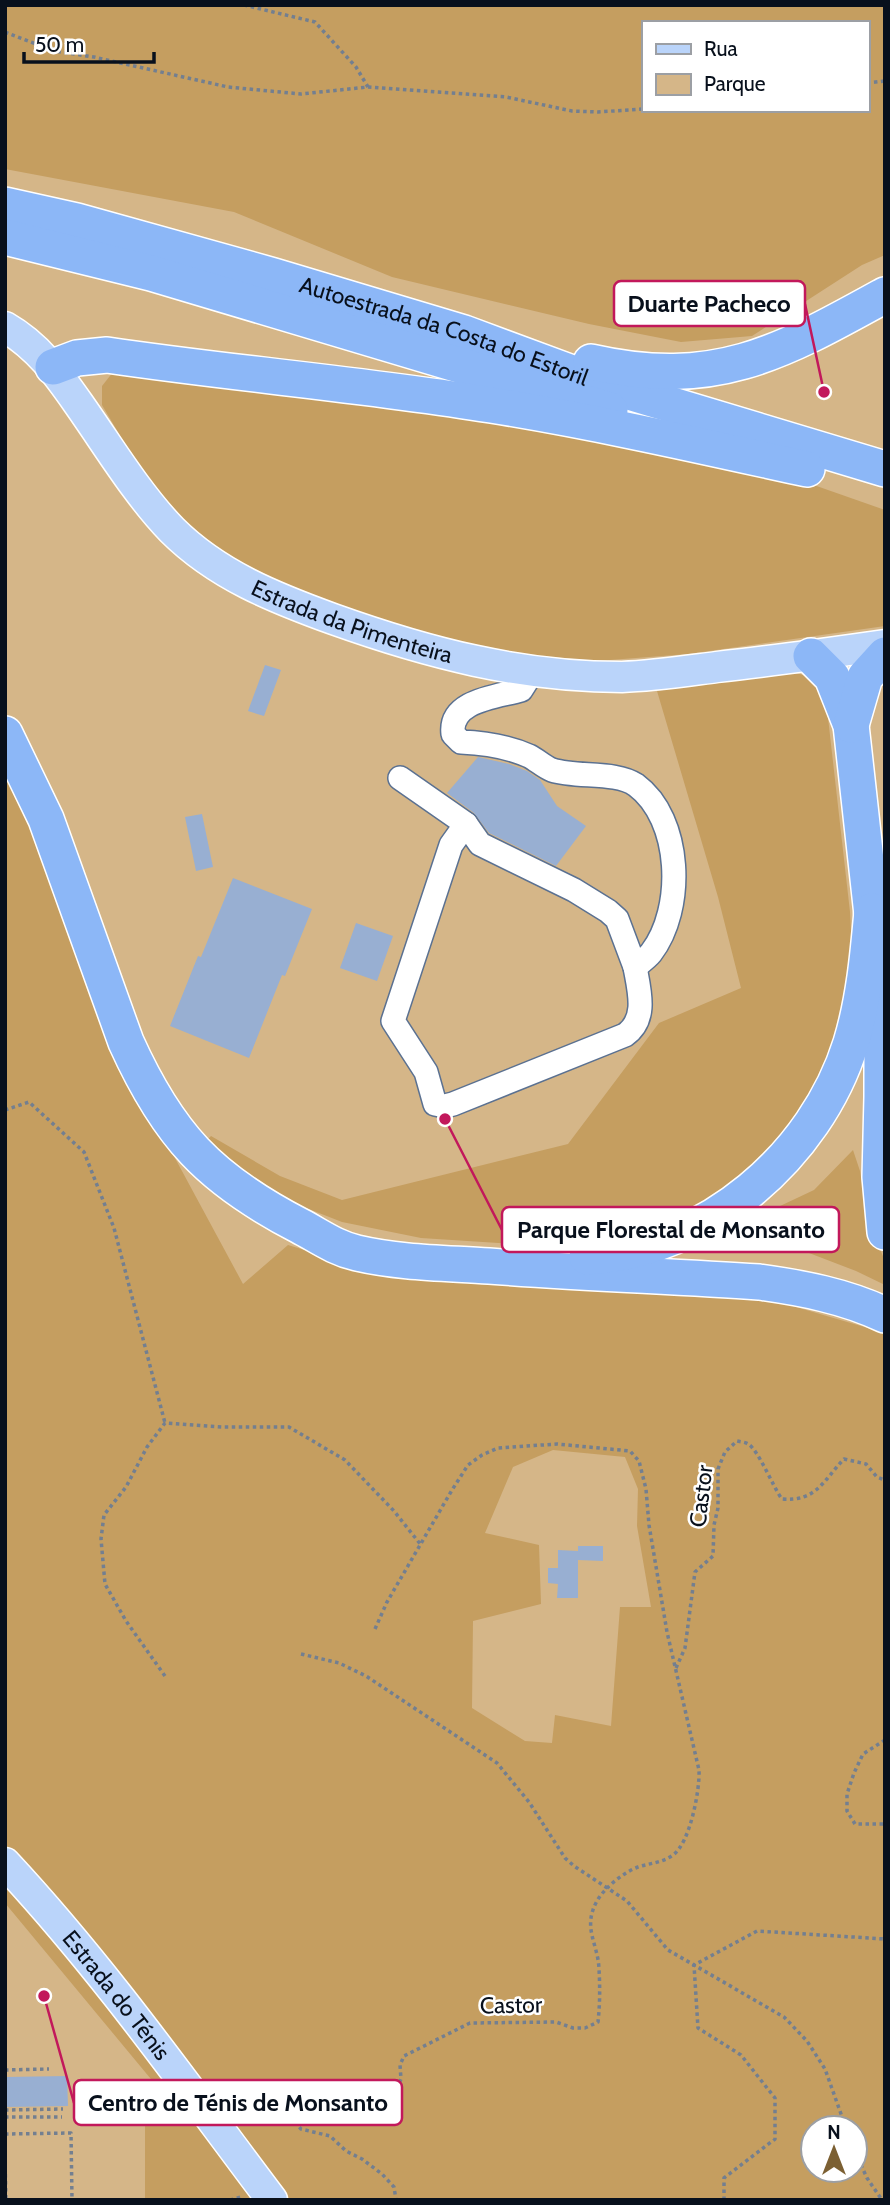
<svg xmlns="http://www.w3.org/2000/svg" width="890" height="2205" viewBox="0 0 890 2205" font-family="Cabin,sans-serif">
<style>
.green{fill:#d5b688;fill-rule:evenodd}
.forest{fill:#c59e60;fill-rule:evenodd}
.building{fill:#98afd2}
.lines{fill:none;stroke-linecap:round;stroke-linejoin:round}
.minor-casing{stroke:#5b7191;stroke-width:26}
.major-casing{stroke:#fff;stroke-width:33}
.highway-casing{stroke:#fff;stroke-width:38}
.path{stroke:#737f90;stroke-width:3.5;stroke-dasharray:3.5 3.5;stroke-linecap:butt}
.minor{stroke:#fff;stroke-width:23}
.major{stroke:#bad4fa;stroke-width:30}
.highway{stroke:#8cb7f7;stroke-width:35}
.labels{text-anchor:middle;stroke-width:5;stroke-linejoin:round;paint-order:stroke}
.street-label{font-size:23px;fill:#08101c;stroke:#fff}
.leader{fill:none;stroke:#c2185b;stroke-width:2.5}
.callout-dot{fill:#c2185b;stroke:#fff;stroke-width:2.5}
.callout{fill:#fff;stroke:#c2185b;stroke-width:2.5}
.callout-label{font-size:24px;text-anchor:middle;font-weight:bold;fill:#08101c}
</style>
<rect width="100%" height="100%" fill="#d4e3f9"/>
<path class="green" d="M5 5H885V2200H5ZM643 23H867V110H643ZM813 2128H855V2170H813Z"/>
<g class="forest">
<path d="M5 5H885V255L862 265 752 336 681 342 589 324 392 277 234 212 5 169ZM643 23H867V110H643Z"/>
<path d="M117 367 346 390 808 483 885 510V626L688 654 597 661 527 655 454 643 332 604 246 570 184 528 144 476 102 405V386Z"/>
<path d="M774 671C803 674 813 672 826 700L850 912 852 948 843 1021 816 1091 758 1165 685 1217 600 1244 545 1246 421 1238 342 1222 301 1206 264 1188 238 1169 208 1139 211 1136 280 1176 342 1200 568 1144 659 1023 741 988 718 897 657 691Z"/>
<path d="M5 768 34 834 117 1066 143 1112 169 1147 243 1284 288 1245 365 1268 772 1300 885 1333V2200H145V2116L160 2090 5 1903ZM553 1450 625 1457 638 1489 637 1526 651 1607H620L611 1726 555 1715 552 1743 525 1741 472 1708 473 1621 541 1604 539 1545 485 1533 513 1467ZM813 2128H855V2170H813Z"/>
<path d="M853 1150 860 1171 868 1221 885 1261V1285L856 1271 809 1253 757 1244 761 1215 814 1190Z"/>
</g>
<g class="building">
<path d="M265 665 281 670 264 716 248 711Z"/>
<path d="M478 757 509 764 527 771 540 780 557 806 586 826 556 866 489 833 474 813 447 793Z"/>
<path d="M202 814 213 867 196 871 185 817Z"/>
<path d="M233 878 312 909 285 976 282 975 249 1058 170 1026 198 956 201 957Z"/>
<path d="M356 923 393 936 377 981 340 968Z"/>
<path d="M578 1546H603V1561L578 1560V1598H557L558 1584 548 1583V1568H558V1550L578 1551Z"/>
<path d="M67 2076 68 2106 5 2107V2077Z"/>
</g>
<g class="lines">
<g class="minor-casing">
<g id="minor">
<path d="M400 778 466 824 480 844 574 890 608 911 617 919 635 967C640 963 647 958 651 953 685 909 682 819 636 785 616 771 577 778 552 770 544 767 537 760 529 756 509 747 484 743 461 742L453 734C449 700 497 697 521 690L533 671"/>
<path d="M466 824 451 845 393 1021 426 1072 435 1104 445 1106 453 1104 625 1035C648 1019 639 990 635 967"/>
</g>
</g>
<g class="major-casing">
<g id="major">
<path id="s1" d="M5 327C38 346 57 373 78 403 107 444 137 494 172 530 217 575 275 598 333 619 428 653 520 677 622 677 654 676 686 671 717 667 773 661 829 653 885 645"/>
<path id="s2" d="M5 1863C103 1968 186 2086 272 2200"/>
</g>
</g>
<g class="highway-casing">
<g id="highway">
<path id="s3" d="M5 205 77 221 274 276 464 333 599 383 885 469"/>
<path d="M5 237 151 273 610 410"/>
<path d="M591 362C715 390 780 353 885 295"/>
<path d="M53 367 77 358 107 355C235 374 363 384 491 405 597 422 702 446 807 469"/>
<path d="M811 656 832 677 851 725 882 1005V1097L880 1177 885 1232"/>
<path d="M851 725 865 677 885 655"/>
<path d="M5 734 46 819 126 1042C168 1135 209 1179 300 1226 319 1236 335 1248 357 1253 400 1263 445 1263 489 1266 579 1273 669 1276 759 1282 802 1288 845 1296 885 1315"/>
<path d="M587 1257C707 1250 816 1156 851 1043 864 1000 868 956 872 911"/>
</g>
</g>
<g class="path">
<path d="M244 5 315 22 356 67 368 87"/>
<path d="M5 32 54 51 94 57 228 87 301 94 368 87 506 97 572 111 598 112 643 109"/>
<path d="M867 83 885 81"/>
<path d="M5 1110 29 1102 84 1152 114 1228 165 1423"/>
<path d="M375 1629 387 1602 452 1490 468 1465 482 1455 498 1448 557 1444 630 1451 639 1461 646 1489 649 1525 667 1632 699 1770C700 1790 690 1843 673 1855 662 1863 650 1863 638 1867 624 1872 604 1888 597 1901 582 1928 598 1943 599 1969 600 1987 600 2004 598 2022L585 2028H573L556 2022 470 2023 404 2056 400 2065 401 2079 394 2094C373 2103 332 2117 310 2107L302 2111 294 2121 301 2129 330 2136 346 2151 362 2159 382 2174 394 2187 396 2200"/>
<path d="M301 1654 339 1663 366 1676 497 1763 529 1802 565 1858 574 1866 627 1901 668 1950 784 2017 807 2041 825 2069 846 2128"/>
<path d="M676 1668 685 1648 695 1572 713 1556 714 1525 718 1508V1469L725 1452 737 1441C741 1442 745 1442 748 1444 758 1449 773 1487 782 1499 816 1502 823 1481 844 1459L866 1464 877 1477 885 1480"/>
<path d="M165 1676 126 1621 105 1584 101 1539 104 1515 126 1487 147 1447 165 1423 222 1427H289L345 1460 394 1511 421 1545"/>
<path d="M885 1740 863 1754 854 1773 847 1794V1811L855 1824H885"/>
<path d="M5 2070 49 2069"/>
<path d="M5 2110 63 2109"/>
<path d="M5 2117H62"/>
<path d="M5 2134 71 2133 72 2200"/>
<path d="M855 2152 867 2178 882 2200"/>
<path d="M5 2160 6 2200"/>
<path d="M230 2200 241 2197"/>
<path d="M724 2200V2178L775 2139V2098L741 2055 698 2028 694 1965 757 1931 885 1939"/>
</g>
<use href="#minor" class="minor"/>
<use href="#major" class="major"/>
<use href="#highway" class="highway"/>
</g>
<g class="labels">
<g class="street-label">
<text dy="8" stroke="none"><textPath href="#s3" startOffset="457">Autoestrada da Costa do Estoril</textPath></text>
<text dy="8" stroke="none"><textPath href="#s1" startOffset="469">Estrada da Pimenteira</textPath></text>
<text transform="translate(701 1496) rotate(-83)" y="8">Castor</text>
<text dy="8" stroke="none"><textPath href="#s2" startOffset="173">Estrada do Ténis</textPath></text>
<text transform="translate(511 2005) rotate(-1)" y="8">Castor</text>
</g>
</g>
<path class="leader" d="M824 392L805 304M445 1119L502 1230M44 1996L74 2103"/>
<g class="callout-dot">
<circle cx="824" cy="392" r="7"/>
<circle cx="445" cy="1119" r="7"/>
<circle cx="44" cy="1996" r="7"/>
</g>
<g class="callout">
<rect x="614" y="281" width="191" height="45" rx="7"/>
<rect x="502" y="1207" width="337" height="45" rx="7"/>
<rect x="74" y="2080" width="328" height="45" rx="7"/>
</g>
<g class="callout-label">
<text x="709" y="312">Duarte Pacheco</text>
<text x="671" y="1238">Parque Florestal de Monsanto</text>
<text x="238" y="2111">Centro de Ténis de Monsanto</text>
</g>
<rect width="890" height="2205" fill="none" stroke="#08101c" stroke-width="14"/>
<rect x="642" y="21" width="228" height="91" fill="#ffffff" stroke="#9c9fa4" stroke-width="2"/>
<rect x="656" y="44" width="35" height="10" fill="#bad4fa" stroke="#9c9fa4" stroke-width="2"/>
<text x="704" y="56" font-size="21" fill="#08101c">Rua</text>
<rect x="656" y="74" width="35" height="21" fill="#d5b688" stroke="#9c9fa4" stroke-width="2"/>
<text x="704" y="91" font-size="21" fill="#08101c">Parque</text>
<g transform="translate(834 2149)"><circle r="33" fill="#ffffff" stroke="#9c9fa4" stroke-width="2"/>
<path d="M0-5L12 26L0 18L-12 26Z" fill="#7c6033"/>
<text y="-10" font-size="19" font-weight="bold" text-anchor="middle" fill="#08101c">N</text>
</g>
<path d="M24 52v10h130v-10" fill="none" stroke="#08101c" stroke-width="3.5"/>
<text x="35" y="52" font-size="21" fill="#08101c" stroke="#ffffff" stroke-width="5" paint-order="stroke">50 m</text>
</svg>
